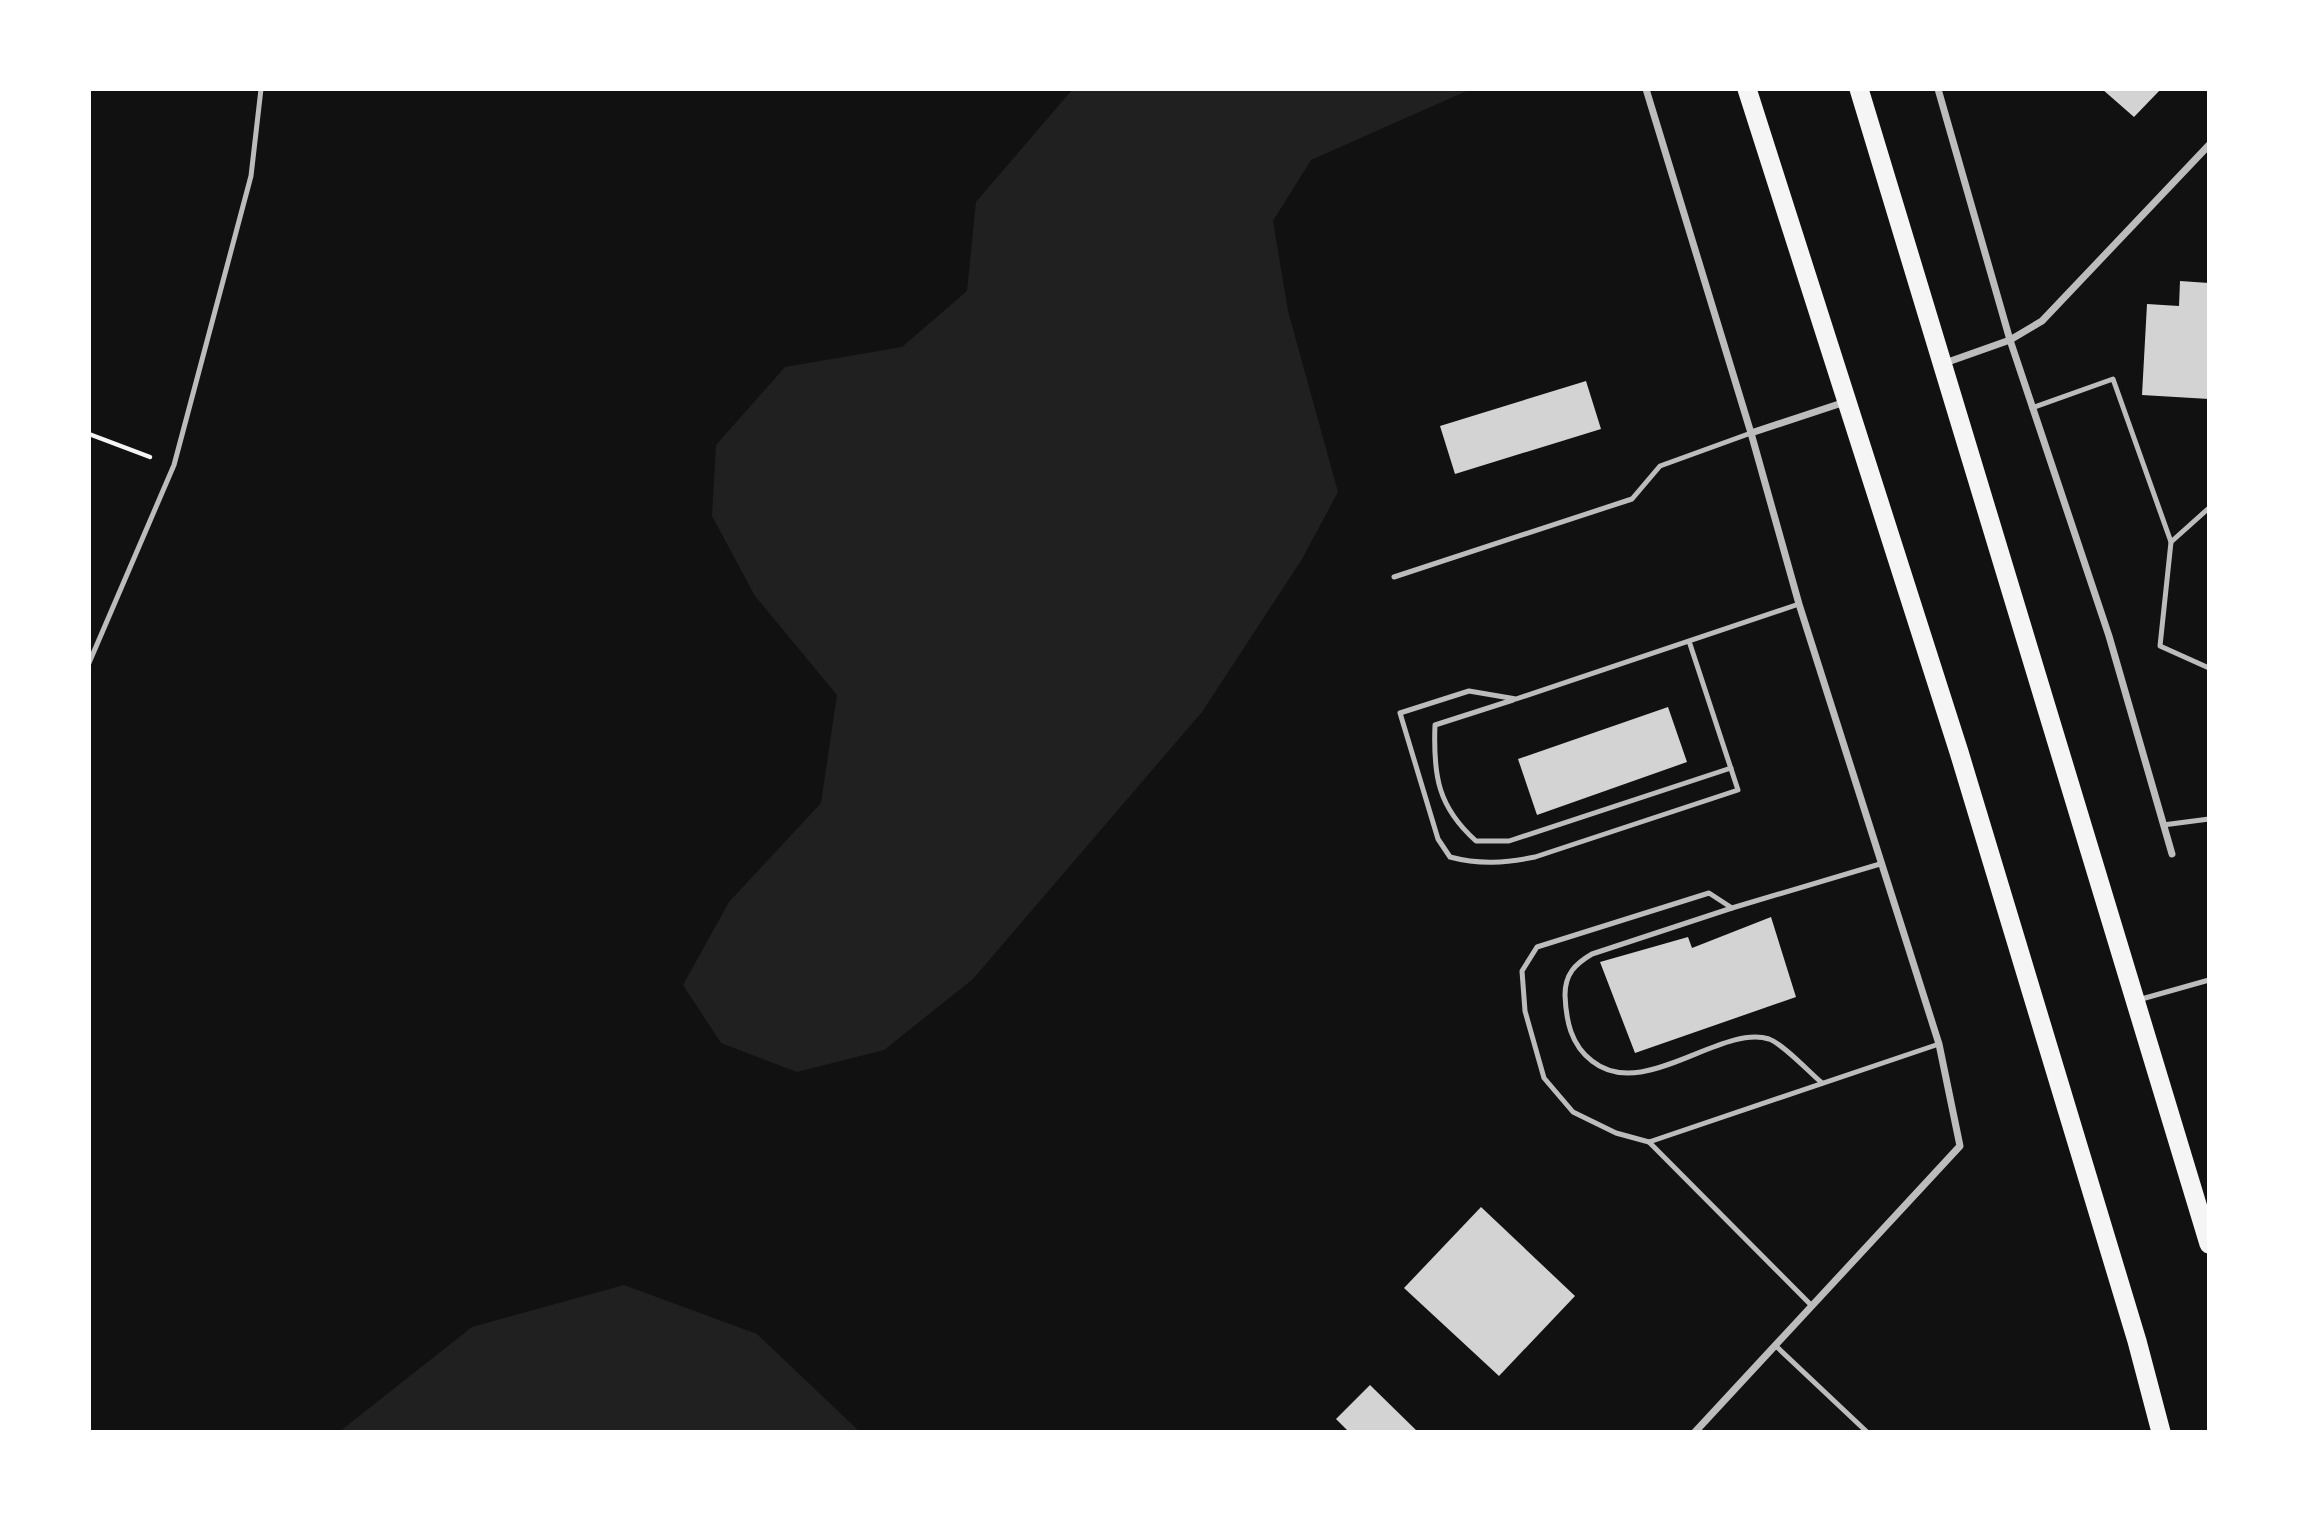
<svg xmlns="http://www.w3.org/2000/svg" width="2298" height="1521" viewBox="0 0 2298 1521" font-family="Rubik,sans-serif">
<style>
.green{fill:#202020}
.building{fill:#d3d3d3}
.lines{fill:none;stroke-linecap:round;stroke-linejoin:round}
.path{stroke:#f5f5f5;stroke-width:4.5}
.service{stroke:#bcbcbc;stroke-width:5}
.minor{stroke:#bcbcbc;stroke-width:7}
.trunk{stroke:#f5f5f5;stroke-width:19}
</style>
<rect width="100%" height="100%" fill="#111"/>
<g class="green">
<path d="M1471 89 1311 160 1273 221 1288 311 1338 492 1302 559 1202 712 973 979 884 1050 797 1072 721 1043 683 985 729 902 821 803 837 695 755 596 712 516 716 445 785 367 902 347 967 291 976 202 1072 90Z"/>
<path d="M624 1285 757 1334 860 1432H339L472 1327Z"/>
</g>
<g class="building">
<path d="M2102 89H2161L2134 117Z"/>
<path d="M2180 281 2209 283V399L2142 395 2147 304 2179 306Z"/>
<path d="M1586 381 1601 429 1455 474 1440 426Z"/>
<path d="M1668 707 1687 762 1537 815 1518 759Z"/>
<path d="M1771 917 1796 997 1635 1053 1600 962 1688 937 1692 948Z"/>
<path d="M1481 1207 1575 1296 1499 1376 1404 1288Z"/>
<path d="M1370 1385 1418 1432H1349L1336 1419Z"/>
</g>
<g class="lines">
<path class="path" d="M89 434 150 457"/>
<g class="service">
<path d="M2032 408 2113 379 2171 542 2209 508"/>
<path d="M2171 542 2160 646 2209 668"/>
<path d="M1394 577 1632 499 1660 466 1751 433"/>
<path d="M1689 641 1738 790 1535 857C1505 863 1480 865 1450 857L1438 839 1400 713 1469 691 1516 699 1799 604"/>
<path d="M89 663 174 465 251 176 261 89"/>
<path d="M1513 700 1435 725C1433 776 1438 807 1476 841H1509L1731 768"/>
<path d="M2163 825 2209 819"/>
<path d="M1880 864 1732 908 1709 893 1537 947 1522 971 1525 1011 1544 1078 1573 1112 1616 1133 1649 1142 1939 1044"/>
<path d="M1732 908 1592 954C1575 964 1565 974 1565 995 1566 1021 1571 1045 1592 1061 1643 1102 1720 1024 1769 1039 1783 1044 1810 1073 1822 1083"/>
<path d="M2138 1000 2209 980"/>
<path d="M1649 1142 1812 1306"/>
<path d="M1777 1347 1867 1432"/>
</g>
<g class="minor">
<path d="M1646 89 1751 433 1799 604 1939 1044 1960 1146 1695 1432"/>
<path d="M1938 89 2010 340 2109 636 2172 854"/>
<path d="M1945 363 2010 340 2042 321 2209 145"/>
<path d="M1751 433 1845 402"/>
</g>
<g class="trunk">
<path d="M1747 89 1959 752 2137 1341 2161 1432"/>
<path d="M1859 89 2209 1244"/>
</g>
</g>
<rect width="2298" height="1521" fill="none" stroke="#ffffff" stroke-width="182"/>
</svg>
